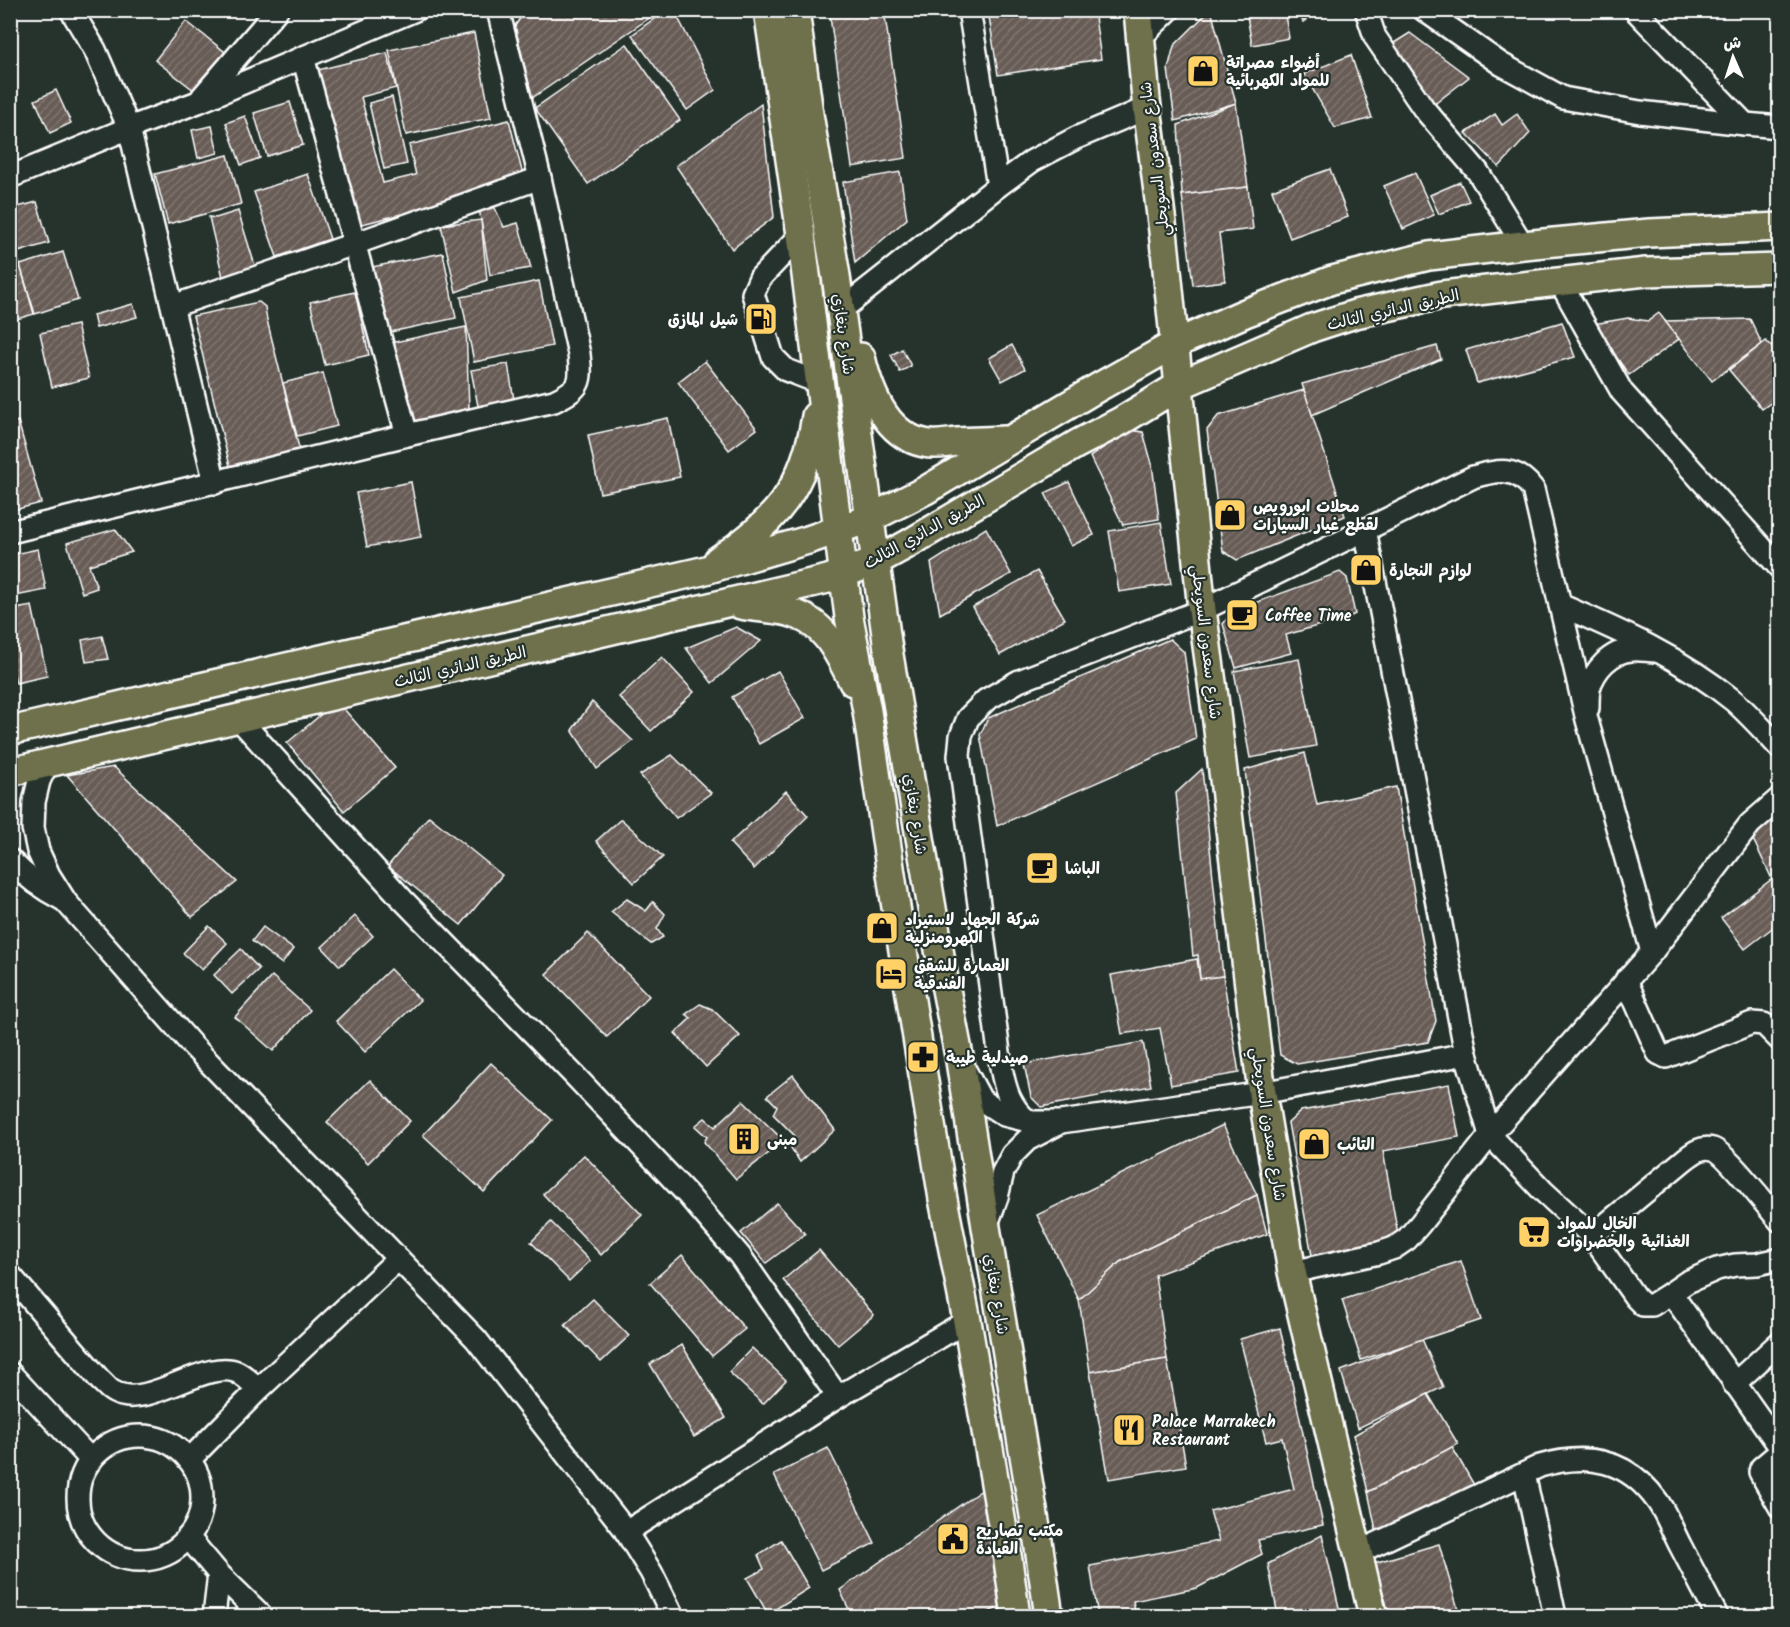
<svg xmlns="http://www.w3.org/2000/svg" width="1790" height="1627" viewBox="0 0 1790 1627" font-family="Kalam,'Playpen Sans Arabic',sans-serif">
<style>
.building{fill:url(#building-hatch);stroke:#fff;stroke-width:1.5}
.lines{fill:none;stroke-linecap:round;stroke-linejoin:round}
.minor-casing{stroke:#fff;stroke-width:26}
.major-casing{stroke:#fff;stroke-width:32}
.minor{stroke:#26332d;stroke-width:21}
.major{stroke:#6e714b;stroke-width:27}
.labels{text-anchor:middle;stroke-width:4.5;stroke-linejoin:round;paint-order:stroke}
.poi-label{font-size:16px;font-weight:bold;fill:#fff;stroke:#26332d;text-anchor:start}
.street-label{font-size:16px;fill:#fff;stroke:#26332d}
</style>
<defs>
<pattern id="building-hatch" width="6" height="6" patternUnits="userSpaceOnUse" patternTransform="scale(1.5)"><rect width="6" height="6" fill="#685c57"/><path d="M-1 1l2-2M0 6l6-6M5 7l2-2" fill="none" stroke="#7f7470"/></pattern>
</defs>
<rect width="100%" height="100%" fill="#26332d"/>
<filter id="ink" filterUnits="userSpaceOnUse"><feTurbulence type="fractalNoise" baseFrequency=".0167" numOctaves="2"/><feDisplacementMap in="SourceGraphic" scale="12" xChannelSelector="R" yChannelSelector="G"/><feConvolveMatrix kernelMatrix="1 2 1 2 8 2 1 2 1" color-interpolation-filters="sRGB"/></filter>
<g filter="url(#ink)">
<g class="building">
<path d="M525 10H661L532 98 515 26Z"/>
<path d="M666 10H674L715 90 687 110 632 35Z"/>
<path d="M829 10H884L906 158 852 167Z"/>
<path d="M988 10H1094L1101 59 998 75Z"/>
<path d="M1210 10H1211L1236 103 1175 121 1168 69 1174 46Z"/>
<path d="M1246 10H1284L1289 38 1252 45Z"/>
<path d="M1298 10H1319L1303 22Z"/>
<path d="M186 21 225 52 195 91 155 60Z"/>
<path d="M474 33 491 118 406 135 389 50Z"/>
<path d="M1410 33 1469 77 1427 110 1389 46Z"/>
<path d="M627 44 680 120 588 184 535 108Z"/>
<path d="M387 53 396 88 361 97 383 183 416 175 409 145 509 120 525 183 354 226 314 71Z"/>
<path d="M1351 55 1372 118 1335 128 1304 74Z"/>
<path d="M56 90 71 123 50 133 35 100Z"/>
<path d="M392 97 407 164 384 169 369 103Z"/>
<path d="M290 102 303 145 267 156 254 113Z"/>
<path d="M1236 103 1248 187 1182 195 1178 125Z"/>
<path d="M761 104 774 217 732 249 676 166Z"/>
<path d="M1495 114 1502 125 1517 114 1530 133 1499 167 1466 133Z"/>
<path d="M245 116 260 158 241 165 226 123Z"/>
<path d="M212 126 218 153 198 158 192 130Z"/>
<path d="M228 155 241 204 168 224 155 174Z"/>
<path d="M1330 169 1348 217 1290 238 1272 190Z"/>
<path d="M900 172 907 219 855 263 843 182Z"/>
<path d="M1415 173 1434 215 1403 229 1384 186Z"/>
<path d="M308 174 330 239 277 257 254 192Z"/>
<path d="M1460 182 1469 201 1439 214 1430 195Z"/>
<path d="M1248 187 1253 229 1219 233 1225 281 1193 285 1182 195Z"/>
<path d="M37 202 49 243 18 252 10 225V209Z"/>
<path d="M494 206 504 227 518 223 531 268 490 275 479 208Z"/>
<path d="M238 211 257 272 224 282 209 217 216 218Z"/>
<path d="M481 220 487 280 456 292 441 225Z"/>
<path d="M10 226 16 247 10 248Z"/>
<path d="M63 252 78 300 35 314 20 265Z"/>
<path d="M443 253 456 318 381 334 367 268Z"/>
<path d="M17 255 34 314 10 321V257Z"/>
<path d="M539 281 552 346 474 362 461 297Z"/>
<path d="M355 292 369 355 325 365 310 302Z"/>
<path d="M259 302 265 307 267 320 300 452 230 466 193 316Z"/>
<path d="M133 304 137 317 96 328 93 315Z"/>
<path d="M1659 313 1679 339 1629 375 1593 324 1628 318 1648 321Z"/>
<path d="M1750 319 1762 344 1712 381 1665 321Z"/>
<path d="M1562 322 1575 357 1477 383 1466 350Z"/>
<path d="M77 325 89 378 52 387 40 333Z"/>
<path d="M466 327 469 408 409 424 390 343Z"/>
<path d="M1766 341 1780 356V396L1762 409 1729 370Z"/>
<path d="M1012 345 1025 369 1002 381 989 358Z"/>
<path d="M1437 346 1441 359 1312 415 1302 384Z"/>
<path d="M902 349 911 366 900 372 891 355Z"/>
<path d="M705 361 757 429 729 450 678 382Z"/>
<path d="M508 364 514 400 478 406 471 370Z"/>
<path d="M323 373 337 426 297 436 283 383Z"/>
<path d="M1304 390 1345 516 1237 560 1223 551 1207 430 1218 416Z"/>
<path d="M668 418 680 477 600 493 588 435Z"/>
<path d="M18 421 41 503 10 511V424Z"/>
<path d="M1129 430 1143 432 1152 464 1159 519 1123 525 1090 457Z"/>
<path d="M411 482 421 537 367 547 356 493Z"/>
<path d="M1069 482 1094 535 1071 546 1045 493Z"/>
<path d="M1161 522 1171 584 1119 592 1109 531Z"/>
<path d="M986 528 1011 574 940 614 931 563Z"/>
<path d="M115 529 132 552 89 565 97 588 82 593 67 543Z"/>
<path d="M38 549 46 590 10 597V555Z"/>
<path d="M1037 571 1065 619 1000 655 973 607Z"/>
<path d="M1340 572 1347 578 1355 614 1351 616 1286 635 1291 653 1236 668 1223 624 1233 611Z"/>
<path d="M32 606 47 676 16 683 10 660V610Z"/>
<path d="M736 627 761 641 712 683 686 648Z"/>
<path d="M102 636 108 659 86 662 82 640Z"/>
<path d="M1170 639 1184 652 1196 739 997 826 980 735 988 718Z"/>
<path d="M662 657 694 692 651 731 619 697Z"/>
<path d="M1299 659 1316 746 1250 758 1234 671Z"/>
<path d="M778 671 805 718 759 744 732 697Z"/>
<path d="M337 701 395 768 344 811 287 743Z"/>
<path d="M592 702 633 741 597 769 572 730Z"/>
<path d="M1305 753 1317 805 1396 787 1436 1021 1428 1042 1297 1064 1280 1055 1245 770Z"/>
<path d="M672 755 711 793 676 818 640 775Z"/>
<path d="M114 767 237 882 192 917 67 775Z"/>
<path d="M1202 769 1223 976 1200 979 1198 955 1193 956 1176 793Z"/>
<path d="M786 791 808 816 754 869 730 843Z"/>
<path d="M429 816 502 875 461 925 388 866Z"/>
<path d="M1777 817 1780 822V872L1772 879 1750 833Z"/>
<path d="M621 819 663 857 634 883 596 841Z"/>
<path d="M1772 879 1780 888V922L1745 949 1721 918Z"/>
<path d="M627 899 646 911 653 902 665 914 657 929 663 937 651 944 611 912Z"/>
<path d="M355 916 373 936 340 966 322 947Z"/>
<path d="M209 926 227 943 202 970 183 953Z"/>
<path d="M263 927 293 949 282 964 252 941Z"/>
<path d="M588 933 649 996 607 1037 546 974Z"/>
<path d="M241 949 259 969 232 994 214 975Z"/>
<path d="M1197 959 1200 979 1223 976 1239 1073 1171 1085 1160 1028 1122 1034 1111 975Z"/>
<path d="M390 969 420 1000 365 1052 336 1021Z"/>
<path d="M272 976 310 1010 273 1051 235 1017Z"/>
<path d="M700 1004 712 1009 740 1036 706 1067 675 1033 691 1018 686 1014Z"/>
<path d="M1143 1042 1151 1086 1041 1107 1031 1097 1024 1064Z"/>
<path d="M491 1063 552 1120 484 1192 423 1135Z"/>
<path d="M793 1075 835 1130 800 1162 791 1148 795 1136 773 1114 777 1106 767 1096Z"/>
<path d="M370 1080 410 1121 368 1163 327 1122Z"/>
<path d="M1449 1084 1459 1137 1383 1151 1399 1240 1312 1256 1288 1123 1301 1111Z"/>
<path d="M743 1101 784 1141 736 1179 704 1142 707 1137 695 1126 705 1118 715 1127Z"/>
<path d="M1223 1125 1257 1195 1120 1262 1079 1300 1037 1215Z"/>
<path d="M584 1155 642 1215 601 1255 543 1194Z"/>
<path d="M1257 1195 1267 1234 1155 1275 1167 1359 1090 1372 1079 1300 1120 1262Z"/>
<path d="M777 1203 805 1234 766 1263 741 1233Z"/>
<path d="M551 1222 590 1261 569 1281 531 1242Z"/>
<path d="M819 1250 874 1315 838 1345 783 1280Z"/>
<path d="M682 1255 745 1329 712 1356 650 1283Z"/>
<path d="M1461 1261 1481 1320 1361 1360 1342 1300Z"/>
<path d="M593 1299 629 1336 601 1362 565 1325Z"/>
<path d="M1280 1328 1323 1525 1258 1540 1262 1554 1197 1588 1133 1601 1136 1616H1098L1090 1566 1219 1541 1210 1511 1294 1489 1282 1438 1266 1442 1240 1339Z"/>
<path d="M1422 1339 1443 1387 1358 1428 1341 1371Z"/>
<path d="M682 1345 726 1418 694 1437 650 1364Z"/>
<path d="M752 1348 786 1380 763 1404 729 1372Z"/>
<path d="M1167 1359 1186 1466 1109 1479 1090 1372Z"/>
<path d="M1428 1394 1458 1444 1368 1492 1354 1435Z"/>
<path d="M1452 1447 1474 1485 1377 1535 1368 1492Z"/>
<path d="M828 1448 875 1543 821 1570 774 1475Z"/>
<path d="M986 1487 1004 1605 980 1616H852L840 1590Z"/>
<path d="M1322 1535 1341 1616H1278L1268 1564Z"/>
<path d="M781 1540 809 1588 768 1614 747 1578 764 1569 758 1555Z"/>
<path d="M1439 1544 1460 1616H1390L1374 1563Z"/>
</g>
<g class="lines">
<g class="minor-casing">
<g id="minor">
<path d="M71 10 95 50 129 128 215 483"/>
<path d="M969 10 998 186"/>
<path d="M1366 10 1375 37 1424 109 1478 172 1523 245"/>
<path d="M1424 10 1501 64 1563 98 1640 112 1745 124 1780 127"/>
<path d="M1635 10 1745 124"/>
<path d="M1140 38 1169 10"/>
<path d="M303 57 407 435"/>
<path d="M202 97 277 10"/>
<path d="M10 177 129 128 198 102 415 10"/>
<path d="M801 235 760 278 753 294 773 357 786 370 820 383"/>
<path d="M1560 282 1622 392 1780 568"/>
<path d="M173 306 354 244 540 178"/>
<path d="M846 306 998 186 1032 161 1076 138 1147 108"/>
<path d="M1365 529 1466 1054 1490 1135 1543 1191 1592 1236 1684 1160C1693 1153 1701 1146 1713 1149 1725 1152 1769 1209 1780 1221"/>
<path d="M10 532 407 435 554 401C581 388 582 383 579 354L540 178 498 10"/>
<path d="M1560 605 1587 720 1652 952"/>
<path d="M1588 708C1588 702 1588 695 1589 689 1594 670 1611 651 1632 650 1639 649 1648 651 1655 651"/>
<path d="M239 719 403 900 575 1076 687 1194 740 1256 838 1397"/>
<path d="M47 764 39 781 34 802 33 828 38 851 49 875 66 902 192 1045 476 1339 623 1527 651 1572 673 1616"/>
<path d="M10 860C26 877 42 889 62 899"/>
<path d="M1626 980 1658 1053 1666 1057 1752 1023 1764 1024 1780 1040"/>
<path d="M966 1072 981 1100 1004 1115 1032 1122H1061L1262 1093 1466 1054"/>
<path d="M1028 1121C1010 1107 1005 1089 1001 1067L959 756 961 736 968 718 986 700 1019 681 1202 610 1473 477C1498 470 1516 466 1533 489L1560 605C1623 632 1681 658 1734 701 1750 715 1765 732 1780 748"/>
<path d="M986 1227 997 1197 1003 1172 1012 1155 1027 1140 1056 1125"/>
<path d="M1592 1236 1635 1297 1643 1305H1652L1671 1293 1780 1447"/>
<path d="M1292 1272 1379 1253 1394 1248 1407 1239 1420 1224 1490 1135 1652 952 1750 824 1780 798"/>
<path d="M10 1275 100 1380C105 1384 109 1390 114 1392 148 1411 205 1358 237 1372 244 1375 252 1384 259 1389"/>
<path d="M1671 1293 1687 1282 1717 1269 1735 1265 1757 1264 1780 1259"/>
<path d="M10 1373 91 1460"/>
<path d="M1734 1384 1780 1342"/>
<circle cx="140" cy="1498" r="62"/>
<path d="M1780 1452 1761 1468 1760 1472 1780 1507"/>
<path d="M189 1460 259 1389 398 1259"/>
<path d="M1524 1474 1555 1616"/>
<path d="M626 1532 838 1397 967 1321"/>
<path d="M188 1537 219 1574 262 1616"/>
<path d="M1357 1553 1540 1466C1588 1452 1628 1459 1658 1502 1667 1515 1673 1532 1681 1547 1693 1570 1705 1593 1717 1616"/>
<path d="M214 1616 219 1574"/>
</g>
</g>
<g class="major-casing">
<g id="major">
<path d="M768 10 801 235 849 617 867 711 895 901 943 1199 967 1321 1006 1547 1016 1616"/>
<path d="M795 10 809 114 836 276 888 649 944 979 960 1061 986 1227 1037 1534 1049 1616"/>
<path d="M1138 10 1146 99 1163 231 1202 610 1214 697 1262 1093 1292 1272 1373 1616"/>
<path d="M861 357C869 391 885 435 924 443 935 446 946 443 957 442 972 441 988 441 1004 440"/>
<path d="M718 560C777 521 805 487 816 416"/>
<path d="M741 605C756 608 772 608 788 612 824 620 838 652 853 682"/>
<path d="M10 731 702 571 808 540 869 519 926 490 1097 388 1175 344 1245 313 1332 280 1429 256 1523 245 1649 233 1780 227"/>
<path d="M10 772 828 579 875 562 908 544 1077 444 1121 421 1180 385 1312 328 1355 314 1442 295 1646 272 1780 268"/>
</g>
</g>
<use href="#minor" class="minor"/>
<use href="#major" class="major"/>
</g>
</g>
<defs>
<g id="shop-square" transform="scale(1.725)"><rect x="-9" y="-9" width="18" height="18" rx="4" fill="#ffd166" stroke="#26332d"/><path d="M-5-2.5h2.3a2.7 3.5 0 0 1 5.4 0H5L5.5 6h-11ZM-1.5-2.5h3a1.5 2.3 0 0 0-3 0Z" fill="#111"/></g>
<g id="fuel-square" transform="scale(1.725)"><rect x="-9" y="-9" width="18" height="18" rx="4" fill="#ffd166" stroke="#26332d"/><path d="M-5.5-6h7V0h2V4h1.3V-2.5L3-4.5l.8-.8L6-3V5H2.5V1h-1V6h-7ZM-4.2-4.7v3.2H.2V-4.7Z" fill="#111"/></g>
<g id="cafe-square" transform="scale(1.725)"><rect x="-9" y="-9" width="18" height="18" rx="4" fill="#ffd166" stroke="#26332d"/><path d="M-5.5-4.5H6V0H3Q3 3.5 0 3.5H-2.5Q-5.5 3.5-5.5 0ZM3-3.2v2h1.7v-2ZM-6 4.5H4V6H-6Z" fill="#111"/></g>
<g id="hotel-square" transform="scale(1.725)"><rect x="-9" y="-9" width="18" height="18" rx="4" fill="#ffd166" stroke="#26332d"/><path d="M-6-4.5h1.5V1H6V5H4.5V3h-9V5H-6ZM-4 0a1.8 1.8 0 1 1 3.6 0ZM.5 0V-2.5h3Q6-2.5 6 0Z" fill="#111"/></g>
<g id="pharmacy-square" transform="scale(1.725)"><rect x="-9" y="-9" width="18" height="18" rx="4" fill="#ffd166" stroke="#26332d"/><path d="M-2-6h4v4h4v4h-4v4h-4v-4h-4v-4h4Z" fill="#111"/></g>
<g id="building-square" transform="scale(1.725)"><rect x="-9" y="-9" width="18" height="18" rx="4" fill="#ffd166" stroke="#26332d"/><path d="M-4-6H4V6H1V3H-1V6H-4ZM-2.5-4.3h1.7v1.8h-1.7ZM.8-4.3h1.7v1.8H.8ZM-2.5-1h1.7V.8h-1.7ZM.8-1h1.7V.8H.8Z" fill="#111"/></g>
<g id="supermarket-square" transform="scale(1.725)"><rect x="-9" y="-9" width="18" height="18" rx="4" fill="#ffd166" stroke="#26332d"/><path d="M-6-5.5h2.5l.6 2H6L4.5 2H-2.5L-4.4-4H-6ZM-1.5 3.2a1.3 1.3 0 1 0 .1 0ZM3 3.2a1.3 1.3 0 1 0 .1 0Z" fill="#111"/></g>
<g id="restaurant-square" transform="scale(1.725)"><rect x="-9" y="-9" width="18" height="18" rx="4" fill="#ffd166" stroke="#26332d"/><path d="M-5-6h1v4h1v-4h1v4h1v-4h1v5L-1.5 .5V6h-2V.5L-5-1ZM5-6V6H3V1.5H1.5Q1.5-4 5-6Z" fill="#111"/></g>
<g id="civic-square" transform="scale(1.725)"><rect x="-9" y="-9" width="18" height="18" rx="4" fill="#ffd166" stroke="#26332d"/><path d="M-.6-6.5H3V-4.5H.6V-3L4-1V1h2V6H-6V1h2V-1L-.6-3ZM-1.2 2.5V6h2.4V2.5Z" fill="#111"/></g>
</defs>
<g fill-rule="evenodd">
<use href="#shop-square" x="1203" y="71"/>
<use href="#fuel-square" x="761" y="319"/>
<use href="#shop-square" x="1230" y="515"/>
<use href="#shop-square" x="1366" y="570"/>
<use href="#cafe-square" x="1242" y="615"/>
<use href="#cafe-square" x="1042" y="868"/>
<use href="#shop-square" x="882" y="928"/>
<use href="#hotel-square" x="891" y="974"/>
<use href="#pharmacy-square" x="923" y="1057"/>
<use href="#building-square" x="744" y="1139"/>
<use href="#shop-square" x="1314" y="1144"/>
<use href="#supermarket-square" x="1534" y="1232"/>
<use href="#restaurant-square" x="1129" y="1430"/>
<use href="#civic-square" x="953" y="1539"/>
</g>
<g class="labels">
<g class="poi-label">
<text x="1226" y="68">أضواء مصراتة<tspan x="1226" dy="18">للمواد الكهربائية</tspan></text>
<text x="738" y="325" text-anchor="end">شيل المازق</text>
<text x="1253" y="512">محلات ابورويص<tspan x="1253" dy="18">لقطع غيار السيارات</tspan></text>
<text x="1389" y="576">لوازم النجارة</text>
<text x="1265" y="621">Coffee Time</text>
<text x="1065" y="874">الباشا</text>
<text x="905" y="925">شركة الجهاد لاستيراد<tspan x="905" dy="18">الكهرومنزلية</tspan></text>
<text x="914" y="971">العمارة للشقق<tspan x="914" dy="18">الفندقية</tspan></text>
<text x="946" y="1063">صيدلية طيبة</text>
<text x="767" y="1145">مبنى</text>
<text x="1337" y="1150">التائب</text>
<text x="1557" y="1229">الخال للمواد<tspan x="1557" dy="18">الغذائية والخضراوات</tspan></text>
<text x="1152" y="1427">Palace Marrakech<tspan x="1152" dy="18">Restaurant</tspan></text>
<text x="976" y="1536">مكتب تصاريح<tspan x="976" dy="18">القيادة</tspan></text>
</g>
<g class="street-label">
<text transform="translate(1154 159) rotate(-97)" y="6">شارع سعدون السويحلي</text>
<text transform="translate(1393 309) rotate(-13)" y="6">الطريق الدائري الثالث</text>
<text transform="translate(844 334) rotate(82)" y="6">شارع بنغازي</text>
<text transform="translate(924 531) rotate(-29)" y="6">الطريق الدائري الثالث</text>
<text transform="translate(1207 642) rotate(83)" y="6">شارع سعدون السويحلي</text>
<text transform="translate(460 666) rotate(-13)" y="6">الطريق الدائري الثالث</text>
<text transform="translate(916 814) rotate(81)" y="6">شارع بنغازي</text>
<text transform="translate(1269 1124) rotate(81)" y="6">شارع سعدون السويحلي</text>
<text transform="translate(997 1294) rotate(80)" y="6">شارع بنغازي</text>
</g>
</g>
<rect width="1790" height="1627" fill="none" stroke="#26332d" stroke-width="36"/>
<rect x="18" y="18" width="1754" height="1591" fill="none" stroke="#fff" stroke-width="2" filter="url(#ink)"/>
<g transform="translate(1733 57) rotate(357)" stroke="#26332d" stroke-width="4.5" paint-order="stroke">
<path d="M0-4.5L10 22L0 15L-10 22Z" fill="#ffffff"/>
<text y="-9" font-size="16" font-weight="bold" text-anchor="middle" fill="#ffffff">ش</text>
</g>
</svg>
